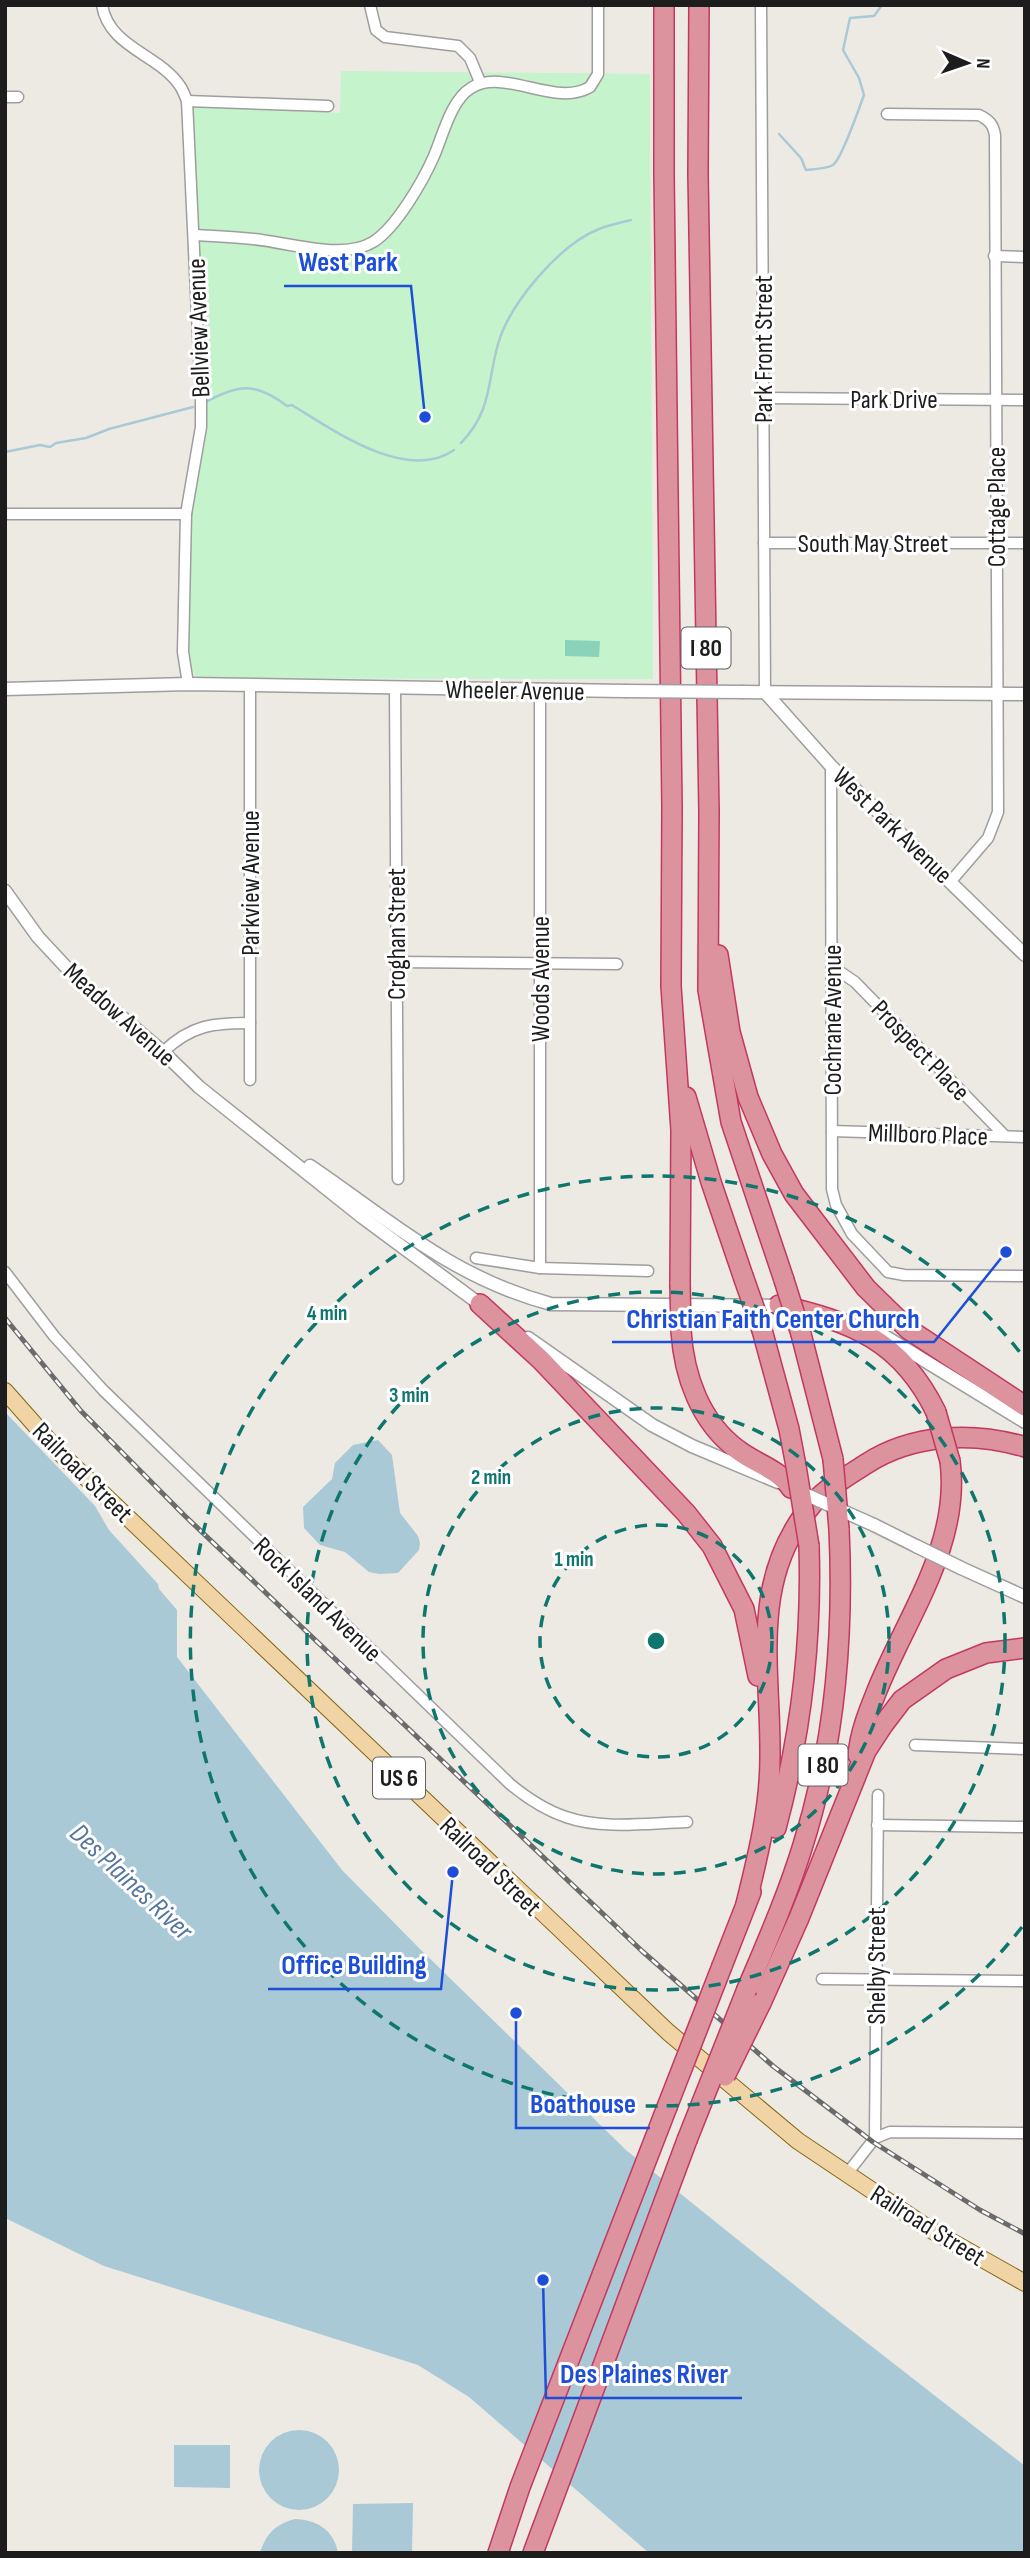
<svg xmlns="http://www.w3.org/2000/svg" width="1030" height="2558" viewBox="0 0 1030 2558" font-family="'Sofia Sans Condensed',sans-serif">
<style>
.park{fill:#c5f3cb}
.pitch{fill:#8ad3bb}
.water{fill:#a9c9d6}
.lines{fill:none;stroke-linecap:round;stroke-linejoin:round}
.stream{stroke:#a9c9d6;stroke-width:2.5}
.minor-casing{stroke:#9e9e9e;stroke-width:13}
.tertiary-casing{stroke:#9e9e9e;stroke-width:15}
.primary-casing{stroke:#856511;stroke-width:18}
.motorway-casing{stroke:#c43760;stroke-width:22}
.minor{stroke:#fff;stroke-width:10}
.tertiary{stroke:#fff;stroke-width:12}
.primary{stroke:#f1d4a5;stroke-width:16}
.motorway{stroke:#dc939d;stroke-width:19}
.rail-casing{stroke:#6b6b6b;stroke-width:5}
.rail{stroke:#fff;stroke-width:2.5;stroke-dasharray:8;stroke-linecap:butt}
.tertiary-bridge-casing{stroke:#9e9e9e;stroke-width:15;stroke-linecap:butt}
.motorway-bridge-casing{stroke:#c43760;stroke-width:22;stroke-linecap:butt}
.tertiary-bridge{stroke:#fff;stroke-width:12}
.motorway-bridge{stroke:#dc939d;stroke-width:19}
.ring{fill:none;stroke:#0f766e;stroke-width:3.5;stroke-dasharray:12 9}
.labels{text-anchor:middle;stroke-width:6;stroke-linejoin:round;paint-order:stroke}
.shield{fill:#fff;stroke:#616161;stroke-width:2}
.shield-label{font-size:24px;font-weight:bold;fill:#1d1d1d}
.street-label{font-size:26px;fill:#1d1d1d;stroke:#fff}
.water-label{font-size:28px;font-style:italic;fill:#5476a1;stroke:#fff}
.centre{fill:#0f766e;stroke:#fff;stroke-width:3.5}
.ring-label{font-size:21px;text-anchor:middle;font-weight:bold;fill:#0f766e;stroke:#fff;stroke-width:6;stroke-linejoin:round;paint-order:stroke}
.leader{fill:none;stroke:#1d4ed8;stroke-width:2.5}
.callout-dot{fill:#1d4ed8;stroke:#fff;stroke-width:2.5}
.callout-label{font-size:28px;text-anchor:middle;font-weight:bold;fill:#1d4ed8;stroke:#fff;stroke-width:6;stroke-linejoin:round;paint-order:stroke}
</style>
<rect width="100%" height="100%" fill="#edeae4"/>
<path class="park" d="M341 71 650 74 653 679 196 678 189 659 190 520 196 488 199 347 191 107 340 113Z"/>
<path class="pitch" d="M565 640 600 641 599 657 565 656Z"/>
<g class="water">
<path d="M5 1412 95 1506 109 1530 158 1584 159 1589 177 1610V1657L342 1870 419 1948 626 2150 843 2324 1025 2466V2553H649L469 2397 418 2365 104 2266 5 2218Z"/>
<path d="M378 1440 392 1455 400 1513 418 1536 420 1543 419 1550 398 1573 379 1574 369 1572 345 1552 320 1545 304 1528 303 1507 332 1479 335 1463 353 1445Z"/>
<circle cx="299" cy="2470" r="40"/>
<path d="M174 2445H230V2488L174 2487Z"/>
<path d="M413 2503 412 2553H352L353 2504Z"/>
<path d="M295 2519C317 2520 334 2530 338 2553H260C266 2533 276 2524 295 2519Z"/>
</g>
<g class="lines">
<g class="stream">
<path d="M779 134 801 158 806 170C815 169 826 169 833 165 842 159 859 108 864 95L859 78 843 50 850 18 874 16 882 5"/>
<path d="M206 402C240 383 256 383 287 406L292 405C333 430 407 483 454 450"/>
<path d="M461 443C492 411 487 383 498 344 510 303 559 245 599 229 609 225 620 223 631 220"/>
<path d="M5 452 40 445 50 447 56 443 86 438 109 429 193 407"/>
</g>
<g class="minor-casing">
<g id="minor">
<path d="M102 5C109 48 159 54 180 86 183 90 185 96 187 101L201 399V427L186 514 183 652 188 684"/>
<path d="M370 5 376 30 385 37 458 46 470 58 480 82"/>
<path d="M761 5 765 692"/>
<path d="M5 97H18"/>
<path d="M187 101 328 106"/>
<path d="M887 114 979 115C989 120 993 124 995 135L998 812 988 838 951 881"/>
<path d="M194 235C214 236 234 237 253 239 287 242 342 261 373 242 396 228 423 181 434 156 443 135 451 100 471 88 504 67 555 108 590 87L598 74V5"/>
<path d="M994 256 1025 257"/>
<path d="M764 398 1025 400"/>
<path d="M5 514H186"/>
<path d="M764 543H1025"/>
<path d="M395 688 398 1179"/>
<path d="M540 691V1268"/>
<path d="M831 766 832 1189 836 1205 852 1234 888 1272 904 1275 1025 1276"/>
<path d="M395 962 617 964"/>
<path d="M833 967 855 982 1005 1136"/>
<path d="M163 1052C191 1025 213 1023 250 1023"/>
<path d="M250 1080V686"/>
<path d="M832 1131 1025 1137"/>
<path d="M476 1258 540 1268 648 1271"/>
<path d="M5 1272 54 1336 103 1390 510 1784C527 1798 545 1810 566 1817 603 1830 649 1823 687 1822"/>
<path d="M915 1745 1025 1749"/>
<path d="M877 1825 1025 1827"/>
<path d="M822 1979 1025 1981"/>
<path d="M875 2138 878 1795"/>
<path d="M846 2175 875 2138 890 2132 1025 2133"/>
</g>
</g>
<g class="tertiary-casing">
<g id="tertiary">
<path d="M5 689 188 684 625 691"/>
<path d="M743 692 1025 694"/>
<path d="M765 692 831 766 1025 955"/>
<path d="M5 891 38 937 78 980 163 1052 199 1087 362 1217 485 1308"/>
<path d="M310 1166C391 1221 453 1278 551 1304L785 1306"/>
<path d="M873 1329 1025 1422"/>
<path d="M528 1338 652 1425 692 1446 778 1482"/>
<path d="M874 1525 916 1546"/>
<path d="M961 1568 1025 1597"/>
</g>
</g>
<g class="primary-casing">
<path id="primary" d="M5 1391 59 1452 668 2032 798 2141 931 2230 1025 2283"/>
</g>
<g class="motorway-casing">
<g id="motorway">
<path d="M664 5V174L672 808 671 986 681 1130 680 1284"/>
<path d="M699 5 698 174 709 812 708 990 731 1122 784 1280"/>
<path d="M718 955 730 1032 748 1097 772 1154 794 1194 866 1288 908 1329 1025 1406"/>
<path d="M686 1097 711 1182 743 1276"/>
<path d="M480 1304 541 1360 686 1513 712 1546 744 1609 758 1676"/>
<path d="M779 1305C852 1322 901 1340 936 1412"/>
<path d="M762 1330 789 1429 796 1466"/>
<path d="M681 1331C684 1376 700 1422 738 1450 756 1464 779 1469 791 1488"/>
<path d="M801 1334 833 1459"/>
<path d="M858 1755C860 1733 868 1713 876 1693 906 1617 961 1545 950 1461"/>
<path d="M776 1828C801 1735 812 1642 809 1546"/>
<path d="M746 1904C758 1855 770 1808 770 1757 771 1666 748 1579 814 1502 828 1487 849 1475 866 1464 912 1434 973 1431 1025 1447"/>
<path d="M722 1966 751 1892"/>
<path d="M747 1989C767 1942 788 1894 803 1845 835 1743 844 1635 839 1529"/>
<path d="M761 2003 799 1918 866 1751 883 1725 902 1700 946 1669 986 1653 1025 1648"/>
<path d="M498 2553 520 2487 667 2107"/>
<path d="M533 2553 687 2140"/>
</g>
</g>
<use href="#minor" class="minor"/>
<use href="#tertiary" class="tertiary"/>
<use href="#primary" class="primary"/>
<use href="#motorway" class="motorway"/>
<g class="rail-casing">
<path id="rail" d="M5 1318 81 1411 184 1515 642 1951 773 2066 873 2142 980 2210 1025 2234"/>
</g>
<use href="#rail" class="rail"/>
<g class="tertiary-bridge-casing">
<g id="tertiary-bridge">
<path d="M625 691 743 692"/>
<path d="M798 1491 874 1525"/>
<path d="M916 1546 961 1568"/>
</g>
</g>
<g class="motorway-bridge-casing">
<g id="motorway-bridge">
<path d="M743 1276 762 1330"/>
<path d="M784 1280 801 1334"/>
<path d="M680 1284 681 1331"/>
<path d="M936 1412 950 1461"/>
<path d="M833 1459 839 1529"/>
<path d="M796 1466 809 1546"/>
<path d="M725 2076 761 2003"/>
<path d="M667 2107 722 1966"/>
<path d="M687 2140 747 1989"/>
</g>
</g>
<use href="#tertiary-bridge" class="tertiary-bridge"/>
<use href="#motorway-bridge" class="motorway-bridge"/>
</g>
<g class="ring">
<circle cx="656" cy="1641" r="116"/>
<circle cx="656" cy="1641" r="233"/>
<circle cx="656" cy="1641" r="349"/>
<path d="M1022 1927A465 465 0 1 1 1022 1355"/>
</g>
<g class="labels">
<g class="shield">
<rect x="681.5" y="627.5" width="49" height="41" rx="5"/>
<rect x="798.5" y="1744.5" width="49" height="41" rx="5"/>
<rect x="373" y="1757.5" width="52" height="41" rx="5"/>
</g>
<g class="shield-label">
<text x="706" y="656">I 80</text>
<text x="823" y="1773">I 80</text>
<text x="399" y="1786">US 6</text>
</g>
<g class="street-label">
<text transform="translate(198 328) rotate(-92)" y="9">Bellview Avenue</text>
<text transform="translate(763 349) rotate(-90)" y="9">Park Front Street</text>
<text x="894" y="408">Park Drive</text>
<text transform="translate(996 507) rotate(-90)" y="9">Cottage Place</text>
<text x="873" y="552">South May Street</text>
<text transform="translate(515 690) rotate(1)" y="9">Wheeler Avenue</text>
<text transform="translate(893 825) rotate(44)" y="9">West Park Avenue</text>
<text transform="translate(250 883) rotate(-90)" y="9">Parkview Avenue</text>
<text transform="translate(396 934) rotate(-90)" y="9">Croghan Street</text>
<text transform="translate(540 979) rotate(-90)" y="9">Woods Avenue</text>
<text transform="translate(120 1014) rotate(42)" y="9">Meadow Avenue</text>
<text transform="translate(832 1020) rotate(-90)" y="9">Cochrane Avenue</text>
<text transform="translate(921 1050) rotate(46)" y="9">Prospect Place</text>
<text transform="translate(928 1134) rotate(2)" y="9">Millboro Place</text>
<text transform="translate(83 1472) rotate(45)" y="9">Railroad Street</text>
<text transform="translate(318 1599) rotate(44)" y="9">Rock Island Avenue</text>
<text transform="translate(491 1866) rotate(44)" y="9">Railroad Street</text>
<text transform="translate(876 1966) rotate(-90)" y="9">Shelby Street</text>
<text transform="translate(928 2225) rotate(32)" y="9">Railroad Street</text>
</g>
<g class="water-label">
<text transform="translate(132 1881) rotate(43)" y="10">Des Plaines River</text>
</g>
</g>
<circle cx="656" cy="1641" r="10" class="centre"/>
<g class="ring-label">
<text x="327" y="1320">4 min</text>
<text x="409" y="1402">3 min</text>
<text x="491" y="1484">2 min</text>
<text x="574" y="1566">1 min</text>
</g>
<path class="leader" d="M425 417L411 286H284M1006 1252L934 1342H612M453 1872L441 1989H268M516 2013L516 2128H650M543 2280L546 2398H742"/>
<g class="callout-dot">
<circle cx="425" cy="417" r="7"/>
<circle cx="1006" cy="1252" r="7"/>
<circle cx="453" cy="1872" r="7"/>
<circle cx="516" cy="2013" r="7"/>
<circle cx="543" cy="2280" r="7"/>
</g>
<g class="callout-label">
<text x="348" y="271">West Park</text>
<text x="773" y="1328">Christian Faith Center Church</text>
<text x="354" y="1974">Office Building</text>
<text x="583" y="2113">Boathouse</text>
<text x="644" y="2383">Des Plaines River</text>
</g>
<rect width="1030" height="2558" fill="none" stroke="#1d1d1d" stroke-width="14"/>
<g transform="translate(967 63) rotate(92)" stroke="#ffffff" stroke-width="5" paint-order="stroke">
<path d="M0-5L12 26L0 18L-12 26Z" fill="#1d1d1d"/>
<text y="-10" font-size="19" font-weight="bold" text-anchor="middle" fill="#1d1d1d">N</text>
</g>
</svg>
